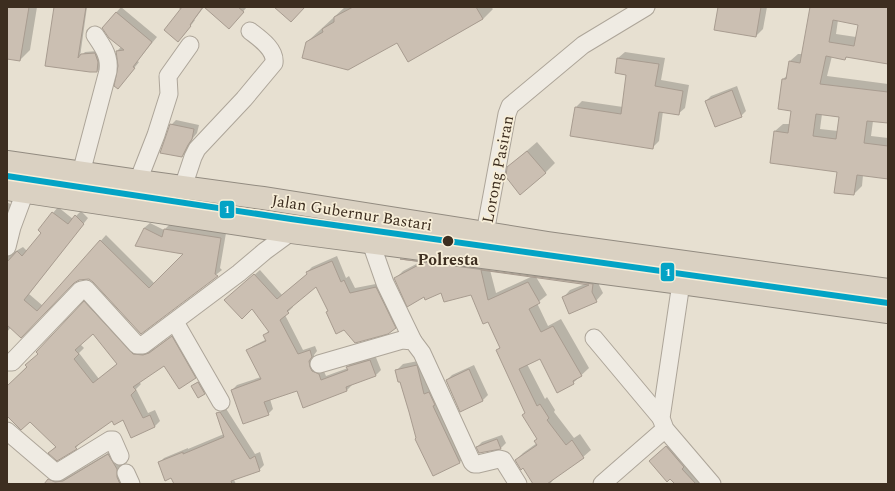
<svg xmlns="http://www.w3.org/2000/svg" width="895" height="491" viewBox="0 0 895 491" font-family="Spectral,serif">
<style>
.shadow{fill:#0003;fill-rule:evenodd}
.building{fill:#cbbfb2;stroke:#a89c90;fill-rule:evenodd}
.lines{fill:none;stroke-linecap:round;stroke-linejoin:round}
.street-casing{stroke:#ada599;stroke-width:19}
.highway-casing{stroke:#928b80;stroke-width:24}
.street{stroke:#efebe3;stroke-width:17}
.highway{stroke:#dad1c2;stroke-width:22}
.rail-1-casing{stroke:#f7eed8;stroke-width:9}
.rail-1{stroke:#03a3c5;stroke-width:6}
.stop-dot{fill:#3d2e20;stroke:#f7eed8;stroke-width:1.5}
.labels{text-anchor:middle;stroke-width:3.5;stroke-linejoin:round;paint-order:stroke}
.street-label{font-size:16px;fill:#3d2e20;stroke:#f7eed8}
.stop-label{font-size:16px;font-weight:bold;fill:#3d2e20;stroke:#f7eed8}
.line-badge{stroke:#f7eed8;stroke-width:1.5}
.badge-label{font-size:11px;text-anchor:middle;font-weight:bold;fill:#fff}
</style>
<rect width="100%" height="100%" fill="#e7e0d1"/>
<g class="shadow">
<path d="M7 7H37L30 50 20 60 7 58Z"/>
<path d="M55 7H87L80 57 85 52 97 51 100 59V69L97 71 47 66Z"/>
<path d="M121 7 157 37 137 61 139 62 123 82 117 51 121 47 103 28Z"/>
<path d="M178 7H204L194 20H195L183 36 181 10Z"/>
<path d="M226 7H247L234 22Z"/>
<path d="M345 7H491L493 9 483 19 409 61 397 41 307 42Z"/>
<path d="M719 7H767L763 29 756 36Z"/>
<path d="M811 7H888V63L847 57 845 59 832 56 827 76 888 84V122L873 121 871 136 888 138V178L863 175 862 186 854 194 838 171 775 131 783 124H790L792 110 783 79 788 75 790 61 798 54H803ZM838 20 859 24 856 37 836 34ZM822 114 841 117 838 131 820 129Z"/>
<path d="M625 52 665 58 661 80 689 85 685 108 678 114 663 111 659 141 652 148 576 107 582 101 623 107 627 74 618 58Z"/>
<path d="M737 86 746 111 741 116 706 101 711 96Z"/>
<path d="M176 120 199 125 197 133 193 138 187 151 182 156 171 125Z"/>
<path d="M537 142 555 163 545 173 508 167Z"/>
<path d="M7 202 12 205 7 217Z"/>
<path d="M58 207 73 219 81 211 88 218 29 294 43 306 106 235 155 284 185 253 144 228 150 223 164 230 170 224 226 233 220 268 222 270 141 333 94 282 90 279 84 278 74 282 21 337 11 327 7 332V250L11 252 16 251 23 247 27 251 42 233 39 230Z"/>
<path d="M322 209 458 230 450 239 311 221 312 219Z"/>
<path d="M409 252 600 277 599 285 603 293 596 301 563 298 570 290 585 284 536 277 547 295 537 303 548 326 561 319 589 368 573 383 540 357 527 364 545 399 547 397 555 410 554 412 574 438 580 434 591 450 583 457 556 476 550 484H534L524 467 516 460 523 453 537 443 538 439 498 350 501 347 488 321 472 294 442 292 425 296 395 279 403 271 422 261 402 258ZM490 270 533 276 496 293Z"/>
<path d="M337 256 346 278 349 276 355 288 381 283 400 322 395 327 328 311 317 285 292 306 293 307 285 315 303 350 315 346 317 351 314 355V362L323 369 326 376 348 368 347 367 352 362 375 355 381 370 376 375 351 384 352 385 347 390 304 407 298 389 270 399 273 409 268 414 232 390 237 385 261 377 248 351 253 346 267 339 265 335 269 330 252 307 231 295 260 270 282 295 308 274 307 272 312 267Z"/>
<path d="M90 297 149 350 155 348 177 332 200 372 195 377 164 365 139 382 141 384 136 389 148 413 155 410 160 421 154 427 124 419 113 420 81 442 76 448 57 460 49 453 56 446 30 420 7 414V387L39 354 37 352ZM93 332 118 363 99 379 79 353 84 348 80 344Z"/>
<path d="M423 360 466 456 460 462 433 475 417 437 397 370 403 364Z"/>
<path d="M474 365 488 395 483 400 460 410 447 380 452 375Z"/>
<path d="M200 381 206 391 204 393 194 384Z"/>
<path d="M225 407 255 454 260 452 264 465 259 470 234 480 236 484H175L172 477 159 463 164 458 188 448V449L224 434 218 414Z"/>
<path d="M502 435 506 443 501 448 477 447 482 442Z"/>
<path d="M672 442 705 484H676L656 456Z"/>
<path d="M113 450 122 464 121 471 127 484H45L54 475 60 477 69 476Z"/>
</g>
<g class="building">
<path d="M7 7H29L20 61 7 59Z"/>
<path d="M54 7H86L78 58 81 54 95 53 98 62 97 72H90L45 66Z"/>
<path d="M182 7H203L190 25 191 26 178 42 164 30Z"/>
<path d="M204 7H238L244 12 229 29Z"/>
<path d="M274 7H305L291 22Z"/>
<path d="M353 7H476L483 19 408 62 397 43 348 70 302 58 306 42 323 32 322 29 334 22V17Z"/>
<path d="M718 7H761L756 37 714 30Z"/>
<path d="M810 7H888V64L846 57 845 60 826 56 820 84 888 92V123L867 121 864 143 888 146V179L857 175 854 195 834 193 837 172 770 163 774 131 788 133 791 111 778 109 782 79H786L789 61 800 63ZM833 20 858 25 854 46 829 42ZM816 114 839 117 836 139 813 136Z"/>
<path d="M116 12 152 42 133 67 135 68 118 89 114 86 118 66 116 51 124 50 109 38 102 28Z"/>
<path d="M617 58 659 64 655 86 683 91 679 115 659 112 653 149 570 136 575 107 621 114 626 75 615 73Z"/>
<path d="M732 90 742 117 715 127 705 101Z"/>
<path d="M170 124 194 129 192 139 188 145 182 157 160 153Z"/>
<path d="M527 151 546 173 520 195 506 177 507 167Z"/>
<path d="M52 212 68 224 75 215 84 224 24 300 37 311 100 240 149 288 183 254 135 246 144 228 162 237 164 229 221 238 215 274 218 276 141 334 93 282 89 279 79 280 74 283 21 338 7 325V262L17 251 22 256 41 233 38 230Z"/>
<path d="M311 218 450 240 310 222Z"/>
<path d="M400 259 593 284 592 292 597 302 569 314 562 297 589 285 481 270 488 300 528 282 540 303 529 309 541 332 553 326 582 376 573 381 574 384 557 393 540 359 519 369 537 406 540 404 549 418 547 420 566 445 572 440 584 458 547 484H533L523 468 521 470 515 460 537 445 534 441 537 439 522 415 525 413 496 350 500 348 488 322 483 324 471 295 444 302 441 293 425 300 424 297 407 307 394 278 424 262Z"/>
<path d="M332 261 341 282 344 280 350 293 376 287 396 328 388 334 355 343 344 330 336 334 326 312 328 311 316 287 287 311 289 313 280 320 298 354 310 350 312 357 309 361 310 367 312 371 319 374 321 380 348 370 346 367 370 360 376 376 346 387 347 391 303 408 297 391 264 402 269 415 243 424 231 390 261 379 246 350 266 341 263 335 269 332 252 309 242 319 224 300 254 274 277 299 307 274 306 272Z"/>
<path d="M84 301 133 354 143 355 149 353 172 336 196 378 179 389 164 366 133 387 136 390 131 395 143 418 150 415 155 427 131 438 123 420 114 425 112 421 75 447 77 449 57 461 48 453 56 447 30 422 21 430 7 416V386L27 367 25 365 38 354 36 352ZM93 334 117 364 93 383 74 359 79 354 75 350Z"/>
<path d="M417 365 424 394 429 392 435 405 433 406 460 463 433 476 415 439 416 438 409 412 400 382H398L395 370Z"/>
<path d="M469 369 483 401 460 412 446 380Z"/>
<path d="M198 382 205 394 198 398 191 386Z"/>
<path d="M220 412 250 459 255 456 260 471 231 481 232 484H174L171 478 165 481 158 462 183 452V454L224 437 216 413Z"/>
<path d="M497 439 501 449 479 453 476 447Z"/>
<path d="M666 446 684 467 682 469 696 484H675L670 479 667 482 649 461Z"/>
<path d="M108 454 117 469V477L120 484H44L48 479 55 482 63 481Z"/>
</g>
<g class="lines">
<g class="street-casing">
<g id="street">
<path d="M81 173 108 71C110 56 103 47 95 35"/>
<path d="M138 181 156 135 169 94 168 76 190 45"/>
<path d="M183 187 193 157 197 149 244 99 274 63C276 49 259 38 250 31"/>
<path d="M485 233 507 114 510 106 583 45 646 7"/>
<path d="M371 243 385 283 413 341"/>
<path d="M7 247 12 227 25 192"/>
<path d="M681 283 661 418 665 429 712 484"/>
<path d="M175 322 221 402"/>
<path d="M594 338 661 418"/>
<path d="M7 362H12L81 290 86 289 137 345H143L239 273 265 251 291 232"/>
<path d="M319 364 402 340 413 341 422 353 472 462 474 464H478L499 459 503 460 518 484"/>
<path d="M7 431 55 472H58L110 440H113L120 456"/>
<path d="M126 473 131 484"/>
<path d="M602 484 665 429"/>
</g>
</g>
<g class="highway-casing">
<g id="highway">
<path d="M7 162 138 181 263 198 548 243 888 290"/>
<path d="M7 189 291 232 681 283 888 312"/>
</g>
</g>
<use href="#street" class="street"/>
<use href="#highway" class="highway"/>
<g class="rail-1-casing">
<path id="rail-1" d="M7 176 291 219 888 303"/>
</g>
<use href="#rail-1" class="rail-1"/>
</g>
<circle class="stop-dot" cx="448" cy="241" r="6"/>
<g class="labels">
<g class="street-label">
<text transform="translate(497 169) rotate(-79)" y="6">Lorong Pasiran</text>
<text transform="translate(352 212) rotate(9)" y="6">Jalan Gubernur Bastari</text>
</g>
<g class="stop-label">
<text x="448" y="265">Polresta</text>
</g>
</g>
<g class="line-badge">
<rect x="219" y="200" width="16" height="19" rx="4" fill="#03a3c5"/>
<rect x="660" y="262" width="15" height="20" rx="4" fill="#03a3c5"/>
</g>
<g class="badge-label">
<text x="227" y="213">1</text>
<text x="668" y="276">1</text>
</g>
<rect width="895" height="491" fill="none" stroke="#3d2e20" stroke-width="16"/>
</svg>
